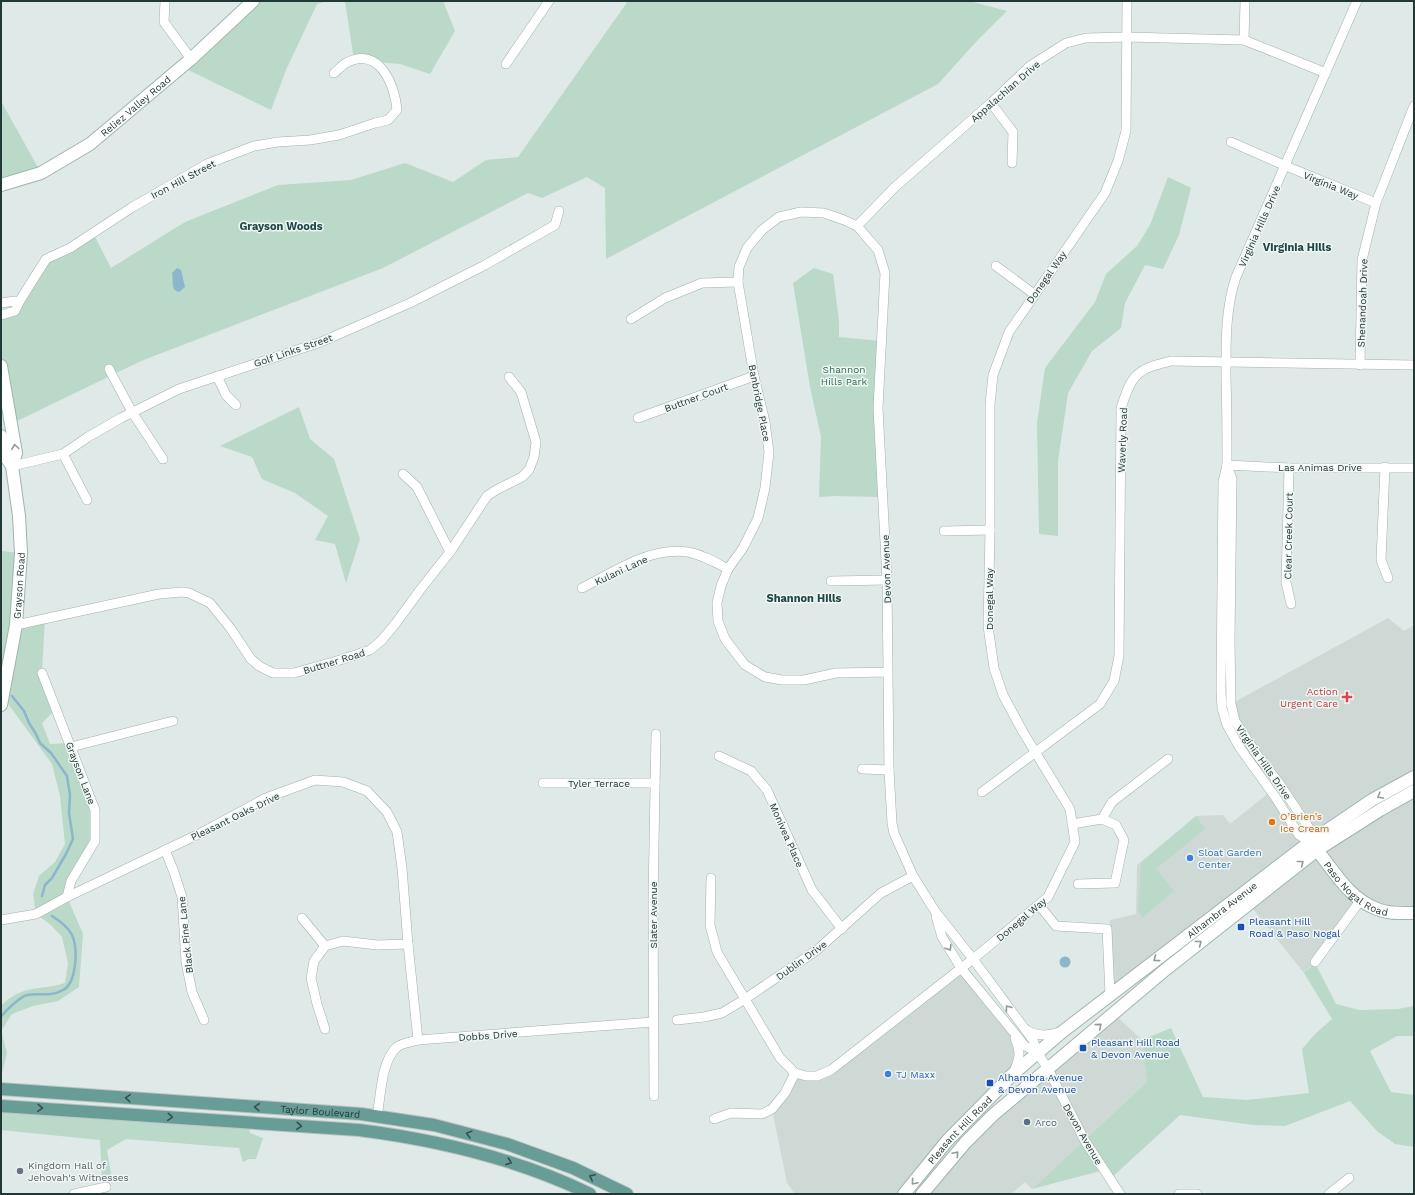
<svg xmlns="http://www.w3.org/2000/svg" width="1415" height="1195" viewBox="0 0 1415 1195" font-family="'Work Sans',sans-serif">
<style>
.built{fill:#ced9d6}
.green{fill:#bad9c8}
.water{fill:#8bb6cb}
.lines{fill:none;stroke-linecap:round;stroke-linejoin:round}
.stream{stroke:#8bb6cb;stroke-width:2.5}
.street-casing{stroke:#a3b0ae;stroke-width:10}
.secondary-casing{stroke:#a0b4b0;stroke-width:14}
.primary-casing{stroke:#bdc3c3;stroke-width:14}
.street{stroke:#fff;stroke-width:9}
.secondary{stroke:#fff;stroke-width:12}
.primary{stroke:#679c97;stroke-width:12}
.oneway{stroke:#909c9a}
.oneway2{stroke:#33514e}
.health-dot{fill:#e0444e;stroke:#eff6f4;stroke-width:1.5}
.food-dot{fill:#e8710a;stroke:#eff6f4;stroke-width:1.5}
.shop-dot{fill:#3f7fe0;stroke:#eff6f4;stroke-width:1.5}
.transit-dot{fill:#1a4fb4;stroke:#eff6f4;stroke-width:1.5}
.service-dot{fill:#5c6f8a;stroke:#eff6f4;stroke-width:1.5}
.worship-dot{fill:#6b7280;stroke:#eff6f4;stroke-width:1.5}
.labels{text-anchor:middle;stroke-width:3;stroke-linejoin:round;paint-order:stroke}
.street-label{font-size:10px;fill:#223836;stroke:#eff6f4}
.park-label{font-size:10px;fill:#2f6c51;stroke:#eff6f4}
.health-label{font-size:10px;fill:#be3a42;stroke:#eff6f4;text-anchor:end}
.food-label{font-size:10px;fill:#c56008;stroke:#eff6f4;text-anchor:start}
.shop-label{font-size:10px;fill:#366cbe;stroke:#eff6f4;text-anchor:start}
.transit-label{font-size:10px;fill:#164399;stroke:#eff6f4;text-anchor:start}
.service-label{font-size:10px;fill:#4e5e75;stroke:#eff6f4;text-anchor:start}
.worship-label{font-size:10px;fill:#5b616d;stroke:#eff6f4;text-anchor:start}
.neighbourhood-label{font-size:11px;font-weight:bold;fill:#1f4846;stroke:#eff6f4}
</style>
<rect width="100%" height="100%" fill="#dfe9e7"/>
<g class="built">
<path d="M1388 618 1404 631 1414 625V776L1111 994 1110 920 1136 914 1137 865 1196 816 1223 815 1230 824 1271 791 1309 841V828L1258 756 1231 704Z"/>
<path d="M1414 791V913L1360 901 1315 962 1304 973 1249 904Z"/>
<path d="M961 968 1012 1030 1020 1058 904 1194H795L787 1183 772 1109 795 1073 817 1076Z"/>
<path d="M1113 1013 1142 1040 1147 1082 1032 1189 1025 1182 1011 1194H923L965 1143Z"/>
</g>
<g class="green">
<path d="M253 1H327L317 4 286 70 271 110 182 67Z"/>
<path d="M345 1H443L455 31 430 74 400 64 354 60Z"/>
<path d="M628 1H969L1007 11 975 43 938 84 606 259 605 188 587 177 542 198 528 193 383 268 141 361 11 424 1 366V316L16 311 46 259 93 233 111 268 185 222 278 185 351 180 405 163 453 182 486 160 518 157Z"/>
<path d="M1 101 41 173 1 185Z"/>
<path d="M1168 177 1191 188 1179 235 1163 269 1145 265 1125 303 1121 328 1092 351 1068 393 1058 461V536L1039 534 1037 423 1045 368 1095 302 1106 274 1137 246 1150 225Z"/>
<path d="M814 268 833 274 839 321V337L881 341 882 497 836 496 819 497 821 437 810 387 793 283Z"/>
<path d="M299 407 310 439 334 459 360 539 346 583 335 544 315 540 328 516 295 493 262 479 252 457 220 446Z"/>
<path d="M1 551 21 553 16 624 45 618 42 672 56 709 42 723 50 744 69 743 95 810V841L67 897 83 934 79 987 58 1001 33 1006 12 1014 1 1031 7 1053 1 1077V1006C22 984 40 991 65 983L68 963 62 937 51 925 36 914 33 894 39 876 55 862 65 844 60 796 52 764 1 694Z"/>
<path d="M1196 816 1205 829 1156 869 1174 891 1142 918 1138 911 1141 863Z"/>
<path d="M1315 963 1336 1004 1359 1010 1398 1009 1414 1006V1036H1397L1370 1051 1391 1092 1414 1095V1147L1395 1144 1377 1131 1350 1101 1285 1126 1253 1125 1180 1115 1110 1179 1104 1170 1032 1189 1147 1082 1142 1040 1171 1028 1203 1097 1247 1100 1309 1093 1302 1049 1315 1034 1332 1019 1304 973Z"/>
<path d="M1 1106 247 1122 250 1133 263 1138 256 1159H249L243 1162 239 1148 126 1139 107 1150 112 1180 105 1183 102 1177 100 1140 1 1130Z"/>
</g>
<g class="water">
<path d="M177 268 181 270 185 287 179 292C170 290 174 280 172 273Z"/>
<circle cx="1065" cy="962" r="5.5"/>
</g>
<g class="lines">
<g class="stream">
<path d="M12 696 24 711 29 723 36 734 40 743 51 753 67 776 70 795 69 813 73 839 66 854 52 878 45 885 42 896"/>
<path d="M1 1017C5 1011 20 997 27 995 39 992 49 998 63 990 77 983 78 948 72 935 68 927 60 921 52 916"/>
</g>
<g class="street-casing">
<g id="street">
<path d="M165 1 164 22 191 59"/>
<path d="M1357 1 1236 277C1225 309 1226 345 1226 378 1227 407 1227 436 1227 465L1289 468H1414"/>
<path d="M1244 40 1245 1"/>
<path d="M506 64 549 1"/>
<path d="M991 103 1013 132 1012 163"/>
<path d="M1231 142 1286 166 1376 203"/>
<path d="M857 226 895 187 991 103 1030 66 1066 43 1086 38 1127 37 1244 40 1326 73"/>
<path d="M996 266 1034 294"/>
<path d="M19 302 46 259 70 248 131 208 207 164 254 146 278 142 310 140 339 135 375 123 388 120 397 110C395 85 379 45 346 63 342 65 338 70 334 73"/>
<path d="M1 303 15 301 19 302 15 311 1 315"/>
<path d="M631 319 665 298 702 283 738 282"/>
<path d="M1360 365 1362 260 1376 203 1414 106"/>
<path d="M109 369 132 412 163 459"/>
<path d="M217 376 226 395 236 405"/>
<path d="M638 418 754 376"/>
<path d="M63 454 87 500"/>
<path d="M1227 465 1232 479 1230 641 1231 704 1235 721 1258 756 1279 783 1309 828 1310 842 1299 835 1276 798 1240 748 1227 725 1222 708 1221 690 1223 482Z"/>
<path d="M12 466 63 454 88 437 121 418 179 389 321 342 410 303 485 265 555 225 559 211"/>
<path d="M1385 467 1381 560 1388 578"/>
<path d="M1289 468 1286 582 1291 604"/>
<path d="M403 474 417 487 450 552"/>
<path d="M944 531 990 530"/>
<path d="M831 581 887 580"/>
<path d="M582 588C614 572 651 546 688 552 703 555 715 562 728 569"/>
<path d="M16 625 159 594 182 592 189 593 210 603 231 629 251 659 259 666 273 673H294L340 660 370 650 381 641 396 623 420 590 450 552 487 496 496 490 522 477 529 470 534 457 536 442 521 392 509 377"/>
<path d="M888 672 836 673 804 680H782L765 677 745 665 725 639 718 621 717 603 721 586 728 569 743 548 758 518 765 488 769 452 765 422 754 376 738 282 739 267 747 248 762 230 779 217 801 212 824 213 844 220 857 226 878 250 885 273 878 408 887 580 888 672 889 770 892 823 894 833 913 876 935 911 973 959 1033 1040 1037 1052 1048 1069 1085 1141 1120 1194"/>
<path d="M71 747 173 721"/>
<path d="M719 756 751 771 767 790 812 890 842 929"/>
<path d="M862 769 889 770"/>
<path d="M543 783H655"/>
<path d="M982 792 1100 704 1114 681 1119 656 1121 408C1125 397 1128 384 1136 376 1144 367 1159 364 1171 361L1414 365"/>
<path d="M1072 824 1102 819 1112 802 1168 759"/>
<path d="M165 850 174 872 182 897 186 962 192 992 204 1020"/>
<path d="M711 878 710 925 717 952 780 1058 795 1073 806 1076H817L831 1070 973 959 1048 897 1075 842 1070 809 1023 732 1003 695 994 668 988 626 990 530V404L993 375 1009 332 1105 193 1118 161 1126 131 1127 1"/>
<path d="M1078 884 1115 883 1124 840 1116 825 1102 819"/>
<path d="M67 897 201 833 266 798 315 780 343 782 367 791 387 812 397 832 402 868 408 944 418 1040"/>
<path d="M1039 905 1056 926 1107 929 1110 995"/>
<path d="M936 916 942 937 961 968 1025 1046 1037 1052"/>
<path d="M302 918 325 946"/>
<path d="M1 920 36 914 67 897 71 881 95 841V810L42 673"/>
<path d="M1315 962 1360 901"/>
<path d="M677 1020 704 1017 722 1013 745 999 817 950 881 893 913 876"/>
<path d="M325 1029 317 1004 311 978 314 961 325 946 343 941 377 945 408 944"/>
<path d="M1025 1029C1036 1037 1048 1036 1060 1032"/>
<path d="M1014 1072C1020 1057 1021 1053 1015 1038"/>
<path d="M654 1096 653 899 656 734"/>
<path d="M378 1116V1110C381 1092 382 1060 397 1047 402 1043 412 1042 418 1040L653 1022"/>
<path d="M714 1119 731 1113 762 1114 772 1109 785 1093 795 1073"/>
<path d="M74 1194 106 1187"/>
<path d="M1179 1194H1197"/>
<path d="M1329 1194 1349 1178"/>
</g>
</g>
<g class="secondary-casing">
<g id="secondary">
<path id="s1" d="M1 185 41 173 90 144 191 59 253 1"/>
<path d="M1 366 16 453 12 466 5 456 1 436"/>
<path id="s2" d="M1 705 16 625 21 553 19 516 12 466"/>
<path id="s3" d="M1312 844C1332 867 1347 898 1377 909 1388 914 1402 913 1414 913"/>
<path id="s4" d="M904 1194 947 1141 1013 1074 1062 1032 1310 842 1372 800 1414 777"/>
<path d="M922 1194 965 1143 993 1115 1165 970 1317 850 1380 810 1414 791"/>
</g>
</g>
<g class="primary-casing">
<g id="primary">
<path id="s5" d="M1 1089 361 1114 434 1125 507 1144 573 1168 627 1194"/>
<path d="M1 1106 359 1130C438 1140 518 1159 590 1194"/>
</g>
</g>
<use href="#street" class="street"/>
<use href="#secondary" class="secondary"/>
<use href="#primary" class="primary"/>
</g>
<defs><path id="oneway-chevron" d="M-2-3.5L2.5 0L-2 3.5" fill="none" stroke-width="1.6" stroke-linecap="round" stroke-linejoin="round"/></defs>
<g class="oneway">
<use href="#oneway-chevron" transform="translate(15 447) rotate(-97)"/>
<use href="#oneway-chevron" transform="translate(1380 796) rotate(150)"/>
<use href="#oneway-chevron" transform="translate(1301 863) rotate(-38)"/>
<use href="#oneway-chevron" transform="translate(1199 943) rotate(-38)"/>
<use href="#oneway-chevron" transform="translate(949 948) rotate(58)"/>
<use href="#oneway-chevron" transform="translate(1156 959) rotate(143)"/>
<use href="#oneway-chevron" transform="translate(1008 1008) rotate(-126)"/>
<use href="#oneway-chevron" transform="translate(1099 1026) rotate(-40)"/>
<use href="#oneway-chevron" transform="translate(956 1154) rotate(-49)"/>
<use href="#oneway-chevron" transform="translate(914 1182) rotate(130)"/>
</g>
<g class="oneway2">
<use href="#oneway-chevron" transform="translate(128 1098) rotate(-176)"/>
<use href="#oneway-chevron" transform="translate(257 1107) rotate(-176)"/>
<use href="#oneway-chevron" transform="translate(40 1108) rotate(4)"/>
<use href="#oneway-chevron" transform="translate(170 1117) rotate(4)"/>
<use href="#oneway-chevron" transform="translate(299 1126) rotate(4)"/>
<use href="#oneway-chevron" transform="translate(469 1134) rotate(-165)"/>
<use href="#oneway-chevron" transform="translate(509 1162) rotate(20)"/>
<use href="#oneway-chevron" transform="translate(592 1177) rotate(-154)"/>
</g>
<path class="health-dot" d="M1345 691h4v4h4v4h-4v4h-4v-4h-4v-4h4z"/>
<circle class="food-dot" cx="1272" cy="822" r="4"/>
<g class="shop-dot">
<circle cx="1190" cy="858" r="4"/>
<circle cx="888" cy="1074" r="4"/>
</g>
<g class="transit-dot">
<rect x="1237" y="923" width="8" height="8" rx="2"/>
<rect x="1079" y="1044" width="8" height="8" rx="2"/>
<rect x="986" y="1079" width="8" height="8" rx="2"/>
</g>
<circle class="service-dot" cx="1027" cy="1122" r="4"/>
<circle class="worship-dot" cx="20" cy="1171" r="4"/>
<g class="labels">
<g class="street-label">
<text transform="translate(1005 91) rotate(-41)" y="4">Appalachian Drive</text>
<text dy="4" stroke="none"><textPath href="#s1" startOffset="158">Reliez Valley Road</textPath></text>
<text transform="translate(183 179) rotate(-28)" y="4">Iron Hill Street</text>
<text transform="translate(1331 185) rotate(22)" y="4">Virginia Way</text>
<text transform="translate(1259 226) rotate(-66)" y="4">Virginia Hills Drive</text>
<text transform="translate(1046 277) rotate(-55)" y="4">Donegal Way</text>
<text transform="translate(1362 303) rotate(-88)" y="4">Shenandoah Drive</text>
<text transform="translate(293 350) rotate(-19)" y="4">Golf Links Street</text>
<text transform="translate(696 397) rotate(-20)" y="4">Buttner Court</text>
<text transform="translate(760 403) rotate(79)" y="4">Banbridge Place</text>
<text transform="translate(1122 440) rotate(-88)" y="4">Waverly Road</text>
<text x="1320" y="471">Las Animas Drive</text>
<text transform="translate(1288 536) rotate(-89)" y="4">Clear Creek Court</text>
<text transform="translate(886 569) rotate(-92)" y="4">Devon Avenue</text>
<text transform="translate(621 570) rotate(-25)" y="4">Kulani Lane</text>
<text dy="4" stroke="none"><textPath href="#s2" startOffset="121">Grayson Road</textPath></text>
<text transform="translate(989 599) rotate(-90)" y="4">Donegal Way</text>
<text transform="translate(334 661) rotate(-17)" y="4">Buttner Road</text>
<text transform="translate(1264 762) rotate(55)" y="4">Virginia Hills Drive</text>
<text transform="translate(81 773) rotate(69)" y="4">Grayson Lane</text>
<text x="599" y="787">Tyler Terrace</text>
<text transform="translate(235 816) rotate(-26)" y="4">Pleasant Oaks Drive</text>
<text transform="translate(787 835) rotate(66)" y="4">Monivea Place</text>
<text dy="4" stroke="none"><textPath href="#s3" startOffset="64">Paso Nogal Road</textPath></text>
<text dy="4" stroke="none"><textPath href="#s4" startOffset="428">Alhambra Avenue</textPath></text>
<text transform="translate(653 915) rotate(-90)" y="4">Slater Avenue</text>
<text transform="translate(1021 919) rotate(-40)" y="4">Donegal Way</text>
<text transform="translate(185 935) rotate(-96)" y="4">Black Pine Lane</text>
<text transform="translate(801 960) rotate(-36)" y="4">Dublin Drive</text>
<text transform="translate(488 1035) rotate(-4)" y="4">Dobbs Drive</text>
<text dy="4" stroke="none"><textPath href="#s5" startOffset="320">Taylor Boulevard</textPath></text>
<text dy="4" stroke="none"><textPath href="#s4" startOffset="85">Pleasant Hill Road</textPath></text>
<text transform="translate(1083 1134) rotate(60)" y="4">Devon Avenue</text>
</g>
<g class="park-label">
<text x="844" y="373">Shannon<tspan x="844" dy="12">Hills Park</tspan></text>
</g>
<g class="health-label">
<text x="1338" y="695">Action<tspan x="1338" dy="12">Urgent Care</tspan></text>
</g>
<g class="food-label">
<text x="1280" y="820">O’Brien’s<tspan x="1280" dy="12">Ice Cream</tspan></text>
</g>
<g class="shop-label">
<text x="1198" y="856">Sloat Garden<tspan x="1198" dy="12">Center</tspan></text>
<text x="896" y="1078">TJ Maxx</text>
</g>
<g class="transit-label">
<text x="1249" y="925">Pleasant Hill<tspan x="1249" dy="12">Road &amp; Paso Nogal</tspan></text>
<text x="1091" y="1046">Pleasant Hill Road<tspan x="1091" dy="12">&amp; Devon Avenue</tspan></text>
<text x="998" y="1081">Alhambra Avenue<tspan x="998" dy="12">&amp; Devon Avenue</tspan></text>
</g>
<g class="service-label">
<text x="1035" y="1126">Arco</text>
</g>
<g class="worship-label">
<text x="28" y="1169">Kingdom Hall of<tspan x="28" dy="12">Jehovah's Witnesses</tspan></text>
</g>
<g class="neighbourhood-label">
<text x="281" y="230">Grayson Woods</text>
<text x="1297" y="251">Virginia Hills</text>
<text x="804" y="602">Shannon Hills</text>
</g>
</g>
<rect width="1415" height="1195" fill="none" stroke="#223836" stroke-width="4"/>
</svg>
